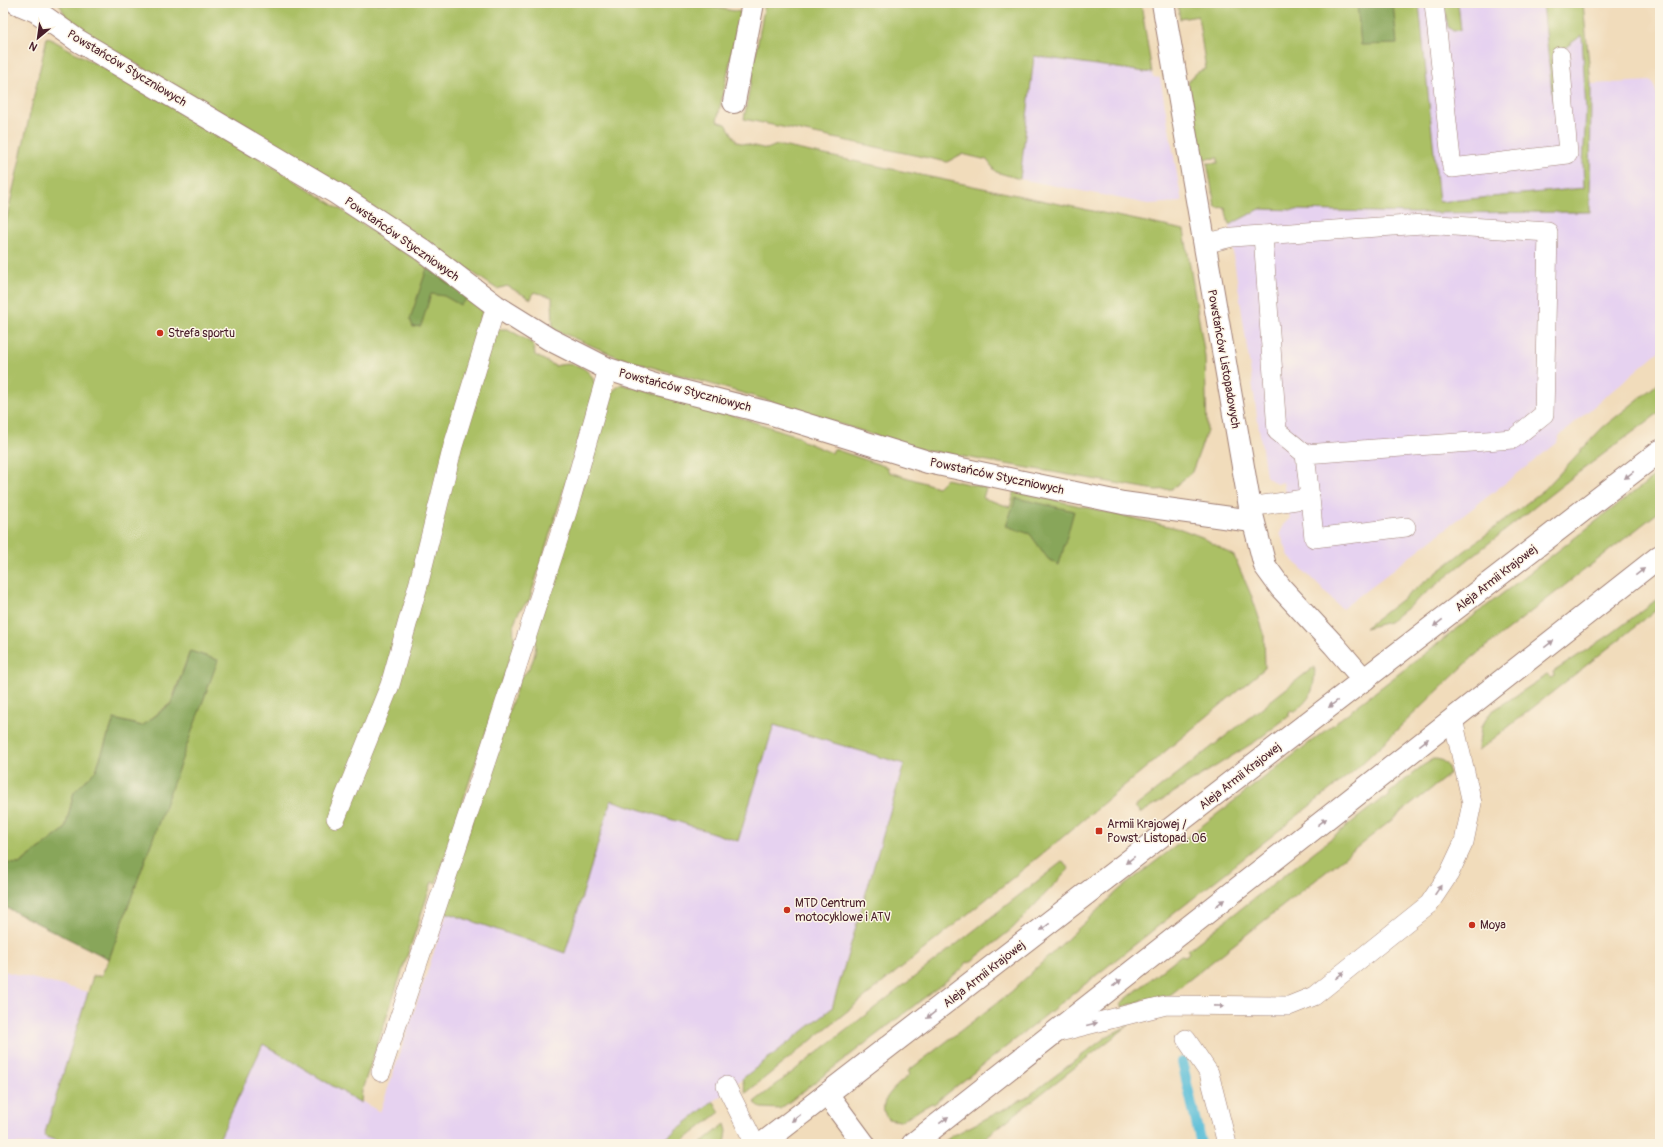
<svg xmlns="http://www.w3.org/2000/svg" width="1663" height="1147" viewBox="0 0 1663 1147" font-family="Pangolin,sans-serif">
<style>
.built{fill:#e6d2f0}
.green{fill:#abc065;stroke:#7a7048}
.forest{fill:#88a65a;stroke:#696242}
.lines{fill:none;stroke-linecap:round;stroke-linejoin:round}
.stream{stroke:#5abed8;stroke-width:10}
.service-casing{stroke:#9e7e73;stroke-width:20}
.minor-casing{stroke:#9e7e73;stroke-width:24}
.primary-casing{stroke:#9e7e73;stroke-width:24}
.service{stroke:#fff;stroke-width:19}
.minor{stroke:#fff;stroke-width:22}
.primary{stroke:#fff;stroke-width:22}
.oneway{fill:#ae9aa0}
.poi-dot{fill:#c8321e;stroke:#fcf5e5;stroke-width:1.5}
.labels{text-anchor:middle;stroke-width:3;stroke-linejoin:round;paint-order:stroke}
.street-label{font-size:12px;fill:#4a1f2b;stroke:#fcf5e5}
.poi-label{font-size:12px;fill:#4a1f2b;stroke:#fcf5e5;text-anchor:start}
</style>
<rect width="100%" height="100%" fill="#fcf5e5"/>
<filter id="ink" filterUnits="userSpaceOnUse"><feTurbulence type="fractalNoise" baseFrequency=".025" numOctaves="2"/><feDisplacementMap in="SourceGraphic" scale="8" xChannelSelector="R" yChannelSelector="G"/><feConvolveMatrix kernelMatrix="1 2 1 2 8 2 1 2 1" color-interpolation-filters="sRGB"/></filter>
<filter id="wash" filterUnits="userSpaceOnUse"><feTurbulence type="fractalNoise" baseFrequency=".012" numOctaves="4" result="noise"/><feDisplacementMap in="SourceGraphic" scale="16" xChannelSelector="R" yChannelSelector="G"/><feGaussianBlur stdDeviation="0.9" result="paint"/><feColorMatrix in="noise" values="0 0 0 0 0 0 0 0 0 0 0 0 0 0 0 0 0 1.4 0 .05"/><feComposite in="paint" operator="in"/></filter>
<g filter="url(#wash)">
<rect width="100%" height="100%" fill="#f1dcbb"/>
<g class="built">
<path d="M1393 3H1583L1591 84 1652 81 1660 103V350L1559 436 1557 443 1342 609 1289 556 1280 533 1285 523 1290 518 1283 482 1276 484 1266 476 1229 225 1260 209 1367 212 1350 45Z"/>
<path d="M1034 56 1152 73 1153 77 1160 78 1182 202 1148 204 1020 179Z"/>
<path d="M774 725 904 764 831 1009 659 1144 609 1142 608 1144H216L263 1044 380 1112 447 913 611 800 738 841Z"/>
<path d="M3 971 88 992 44 1136 65 1144H3Z"/>
</g>
<g class="green">
<path d="M59 3H687L741 12 717 121 726 124 737 142 767 149 777 145 1184 230 1205 356 1207 431 1192 472 1172 489 1156 490 913 448 770 401 620 358 553 329 552 297 534 292 531 299 507 286 497 289 407 228 69 23Z"/>
<path d="M765 3H1141L1152 73 1034 56 1020 179 996 172 987 160 962 154 947 162 744 119Z"/>
<path d="M1177 3H1419L1439 202 1584 188 1583 163 1586 113 1582 35 1553 57 1557 102H1553L1543 3H1583L1591 84 1590 212 1413 213 1260 209 1229 225 1225 207 1218 208 1215 206 1207 163H1218V158L1203 159 1188 83C1193 75 1197 71 1206 69L1198 16 1180 19Z"/>
<path d="M1444 3H1458L1461 30 1453 31 1448 27Z"/>
<path d="M47 37C97 65 148 91 198 121 296 179 391 241 484 307L476 332 491 340 499 329H508L533 344 535 355 555 366C566 363 579 363 588 372 592 375 594 382 596 386L529 601C515 612 511 627 515 643L436 883 432 882 362 1090 361 1103 263 1044 217 1144H65L44 1136 93 976H101L109 959 217 660 190 651 171 703 142 726 114 719 96 770 74 792 65 829 19 864 3 863V235Z"/>
<path d="M1660 382V412L1574 476 1389 622 1365 628 1545 489 1602 428Z"/>
<path d="M621 384 726 413 798 436 803 441 832 453 834 449 887 467 889 472 938 487 946 479 986 488 983 498 1010 507 1015 491 1181 529 1202 537 1234 556 1252 597 1264 633 1265 668 1052 846 746 1093 742 1079 832 1008 904 764 774 725 738 841 611 800 565 953 442 911 520 678C533 668 538 650 535 634L613 391Z"/>
<path d="M1660 472V511L1473 657 1355 770 934 1104 932 1103 900 1121 888 1119C874 1102 897 1086 910 1074L908 1071 1011 992 1120 889Z"/>
<path d="M1660 597V607L1478 751 1481 727 1491 712 1547 675 1551 678 1554 676 1553 672 1611 634Z"/>
<path d="M1315 666C1314 690 1313 697 1294 712L1292 710 1289 712V716L1256 741 1141 813 1135 807Z"/>
<path d="M1434 759C1444 759 1448 765 1450 774L1170 995 1147 999 1122 1007 1121 1006V1003L1181 955 1186 956 1189 952 1188 950 1383 798H1386L1390 796 1389 793 1422 766Z"/>
<path d="M1063 861 1069 869 1012 929 969 963 967 962 963 968 780 1109 762 1108 754 1102Z"/>
<path d="M1129 1025 977 1144H941L952 1136 1026 1098 1106 1037Z"/>
<path d="M713 1101 720 1112 679 1144H659Z"/>
<path d="M725 1124 727 1131 725 1144H700Z"/>
</g>
<g class="forest">
<path d="M1357 3H1393L1397 44 1361 45Z"/>
<path d="M427 268 468 298 460 305 444 296 431 294 421 326 413 327 410 319Z"/>
<path d="M1016 498 1074 511 1059 565 1048 559 1030 534 1006 526Z"/>
<path d="M190 651 218 660 109 959 3 906V863L19 864 65 829 74 792 96 770 114 719 142 726 172 703Z"/>
</g>
<g class="lines">
<path class="stream" d="M1182 1062 1201 1144"/>
</g>
</g>
<g filter="url(#ink)">
<g class="lines">
<g class="service-casing">
<g id="service">
<path d="M1434 3 1452 168 1568 154 1560 56"/>
<path d="M1263 235 1277 431 1305 454"/>
<path d="M1204 244 1232 237 1423 224 1548 232 1544 414 1513 439 1305 454 1310 498 1250 507"/>
<path d="M1310 498 1314 538 1406 527"/>
<path d="M336 818 390 685 419 582 453 446 496 306"/>
<path d="M1055 1033 1166 1005 1289 1006 1314 996 1429 904 1449 874 1464 842 1472 803 1453 719"/>
<path d="M1186 1039 1209 1073 1227 1144"/>
<path d="M381 1072 491 746 568 509 608 369"/>
<path d="M726 1086 755 1144"/>
</g>
</g>
<g class="minor-casing">
<g id="minor">
<path d="M17 3 36 11 77 40 336 193 421 249 496 306 549 339 608 369 658 385 769 413 928 462 1123 503 1252 521"/>
<path d="M1163 3 1250 507 1265 566 1281 588 1334 645 1364 680"/>
<path d="M734 102 753 3"/>
</g>
</g>
<g class="primary-casing">
<g id="primary">
<path d="M827 1094 864 1144"/>
<path d="M762 1144 1660 451"/>
<path d="M913 1144 1660 556"/>
</g>
</g>
<use href="#service" class="service"/>
<use href="#minor" class="minor"/>
<use href="#primary" class="primary"/>
</g>
<defs><path id="oneway-solid" d="M-6-.8H1V-3.2L6.5 0L1 3.2V.8H-6Z"/></defs>
<g class="oneway">
<use href="#oneway-solid" transform="translate(1629 475) rotate(142)"/>
<use href="#oneway-solid" transform="translate(1640 572) rotate(-38)"/>
<use href="#oneway-solid" transform="translate(1438 623) rotate(142)"/>
<use href="#oneway-solid" transform="translate(1549 644) rotate(-38)"/>
<use href="#oneway-solid" transform="translate(1333 704) rotate(142)"/>
<use href="#oneway-solid" transform="translate(1424 742) rotate(-38)"/>
<use href="#oneway-solid" transform="translate(1322 822) rotate(-38)"/>
<use href="#oneway-solid" transform="translate(1130 860) rotate(142)"/>
<use href="#oneway-solid" transform="translate(1438 890) rotate(-56)"/>
<use href="#oneway-solid" transform="translate(1220 903) rotate(-38)"/>
<use href="#oneway-solid" transform="translate(1045 927) rotate(142)"/>
<use href="#oneway-solid" transform="translate(1340 975) rotate(-39)"/>
<use href="#oneway-solid" transform="translate(1117 983) rotate(-38)"/>
<use href="#oneway-solid" transform="translate(1219 1006) rotate(1)"/>
<use href="#oneway-solid" transform="translate(931 1015) rotate(142)"/>
<use href="#oneway-solid" transform="translate(1092 1024) rotate(-14)"/>
<use href="#oneway-solid" transform="translate(796 1118) rotate(143)"/>
<use href="#oneway-solid" transform="translate(944 1120) rotate(-38)"/>
</g>
</g>
<g class="poi-dot">
<circle cx="160" cy="333" r="4"/>
<rect x="1095" y="827" width="8" height="8" rx="2"/>
<circle cx="787" cy="910" r="4"/>
<circle cx="1472" cy="925" r="4"/>
</g>
<g class="labels">
<g class="street-label">
<text transform="translate(127 68) rotate(31)" y="4">Powstańców Styczniowych</text>
<text transform="translate(402 239) rotate(35)" y="4">Powstańców Styczniowych</text>
<text transform="translate(1224 359) rotate(80)" y="4">Powstańców Listopadowych</text>
<text transform="translate(685 390) rotate(15)" y="4">Powstańców Styczniowych</text>
<text transform="translate(997 476) rotate(12)" y="4">Powstańców Styczniowych</text>
<text transform="translate(1496 578) rotate(-38)" y="4">Aleja Armii Krajowej</text>
<text transform="translate(1240 776) rotate(-38)" y="4">Aleja Armii Krajowej</text>
<text transform="translate(984 974) rotate(-38)" y="4">Aleja Armii Krajowej</text>
</g>
<g class="poi-label">
<text x="168" y="337">Strefa sportu</text>
<text x="1107" y="828">Armii Krajowej /<tspan x="1107" dy="14">Powst. Listopad. 06</tspan></text>
<text x="795" y="907">MTD Centrum<tspan x="795" dy="14">motocyklowe i ATV</tspan></text>
<text x="1480" y="929">Moya</text>
</g>
</g>
<rect width="1663" height="1147" fill="none" stroke="#fcf5e5" stroke-width="16"/>
<g transform="translate(38 38) rotate(209)" stroke="#fcf5e5" stroke-width="3" paint-order="stroke">
<path d="M0-3L7 15L0 10L-7 15Z" fill="#4a1f2b"/>
<text y="-6" font-size="11" font-weight="bold" text-anchor="middle" fill="#4a1f2b">N</text>
</g>
</svg>
